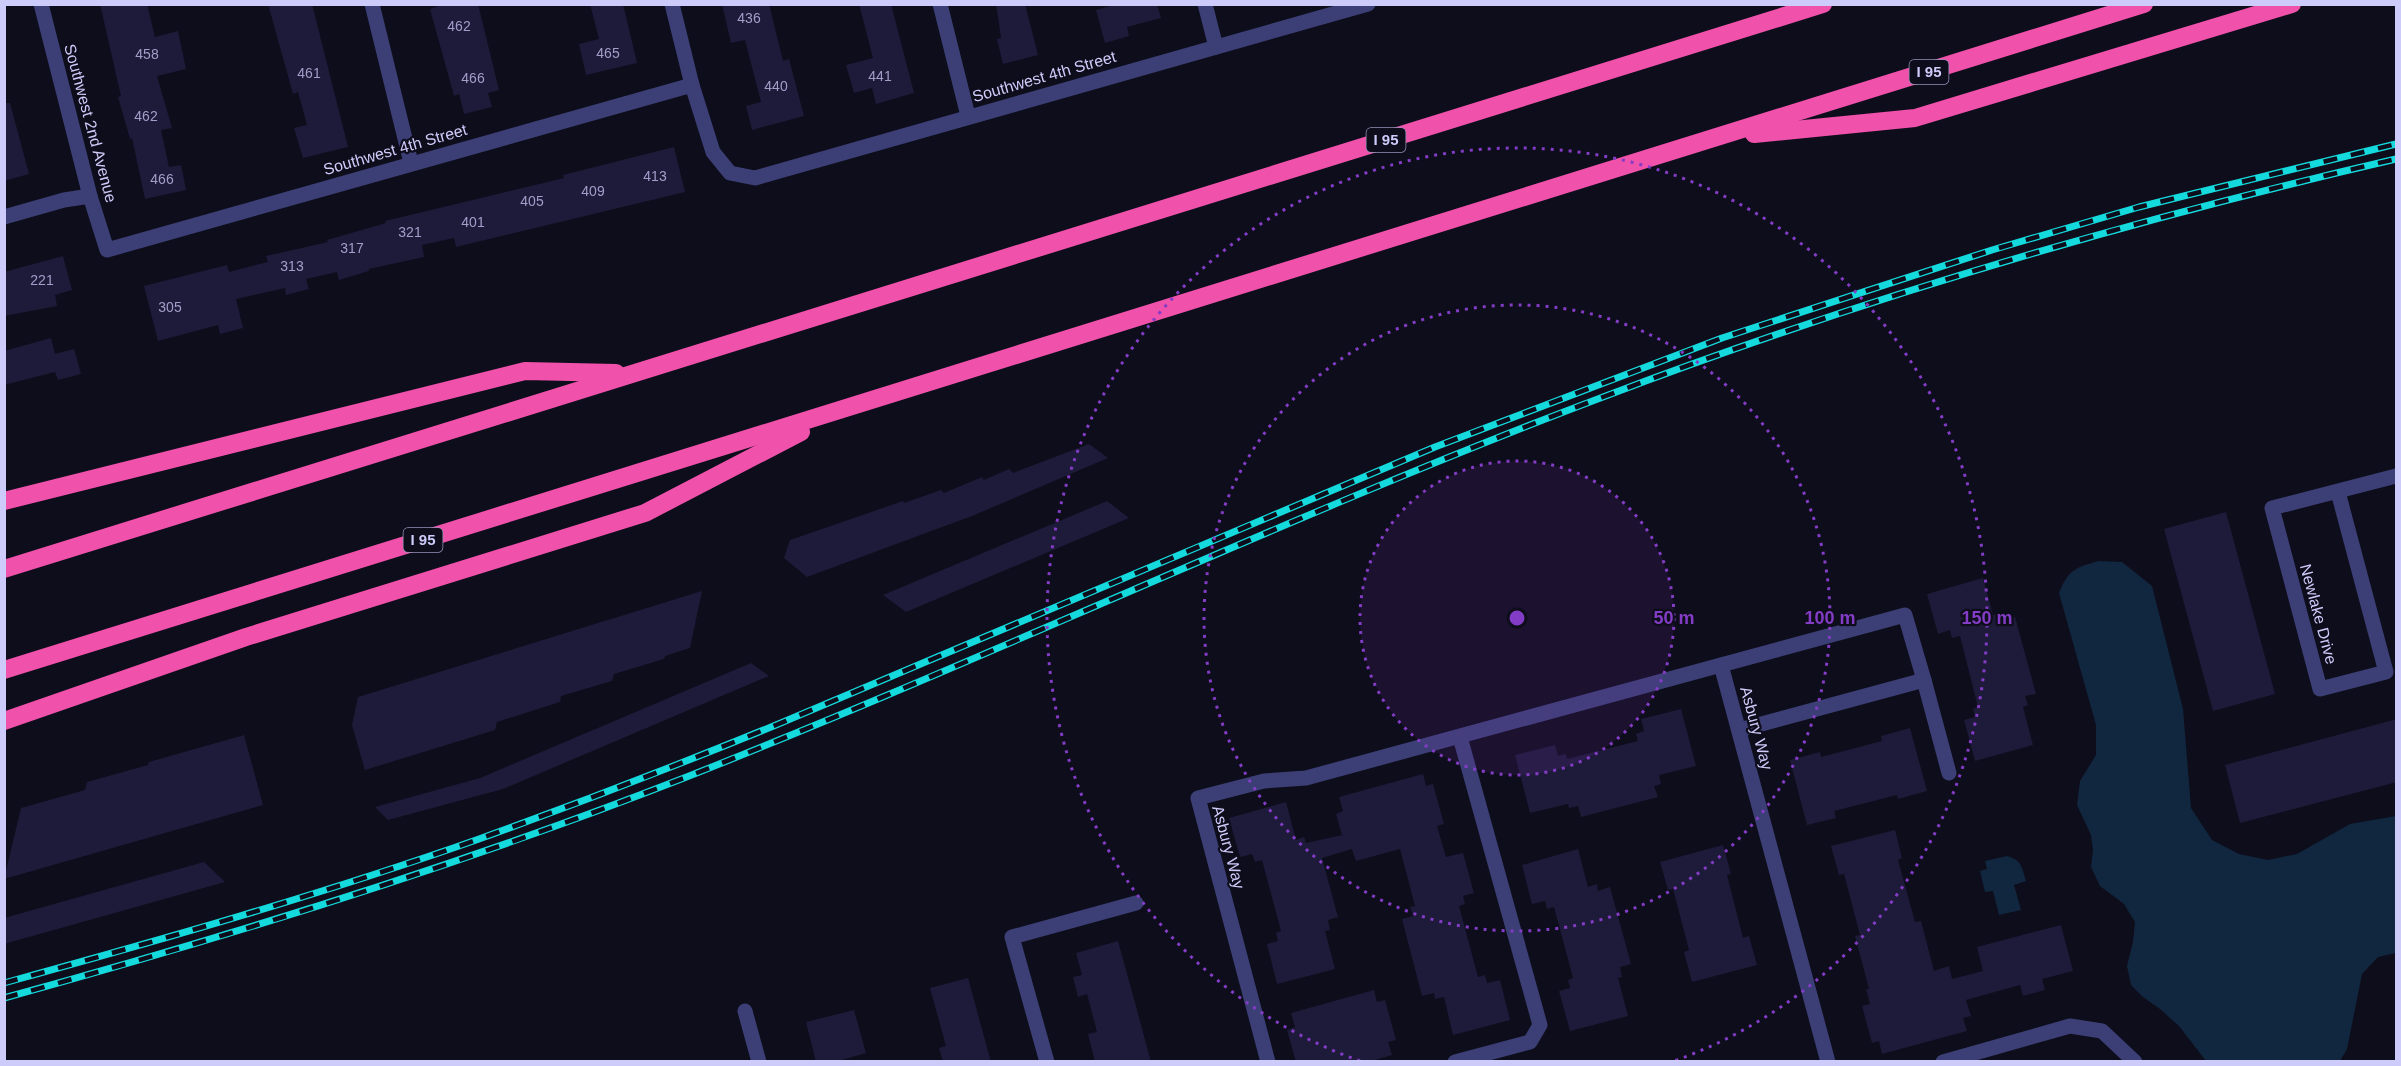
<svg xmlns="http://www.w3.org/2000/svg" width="2401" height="1066" viewBox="0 0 2401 1066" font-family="Helvetica,sans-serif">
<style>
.water{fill:#11273f}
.building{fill:#1e1a3a}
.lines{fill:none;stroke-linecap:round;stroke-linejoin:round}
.street{stroke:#3c3f76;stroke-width:15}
.highway{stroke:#ef51ab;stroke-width:18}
.rail-casing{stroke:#14dadd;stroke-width:7}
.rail{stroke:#0e0d1b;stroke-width:4.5;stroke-dasharray:14;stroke-linecap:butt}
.ring{fill:none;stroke:#833cc5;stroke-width:3;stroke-dasharray:3 6}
.labels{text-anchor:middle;stroke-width:4.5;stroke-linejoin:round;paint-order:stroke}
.number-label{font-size:14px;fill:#a19fca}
.shield{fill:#0e0d1b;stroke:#9492b7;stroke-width:1.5}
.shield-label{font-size:15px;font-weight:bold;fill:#cdcbfa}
.street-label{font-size:16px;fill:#cdcbfa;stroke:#0e0d1b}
.centre{fill:#833cc5;stroke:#0e0d1b;stroke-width:3}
.ring-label{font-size:18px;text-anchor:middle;font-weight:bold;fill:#833cc5;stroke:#0e0d1b;stroke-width:4.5;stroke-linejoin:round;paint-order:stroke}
</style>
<rect width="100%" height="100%" fill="#0e0d1b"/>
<g class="water">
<path d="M2099 561 2122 562 2152 586 2183 709 2191 808 2212 840 2239 854 2268 860 2297 854 2350 824 2396 816V953L2378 957 2362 974 2347 1049 2340 1061H2206L2179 1026 2160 1009 2143 997 2131 985 2127 966 2133 942 2135 922 2124 904 2100 886 2091 867 2093 850 2091 835 2077 805 2080 781 2096 755V725L2059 593C2068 570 2076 567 2099 561Z"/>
<path d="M2007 856C2022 860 2022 868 2026 881L2014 885 2021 910 1999 915 1993 891 1985 892 1980 871 1987 869 1985 861Z"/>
</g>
<g class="building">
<path d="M100 4H147L155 37 178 31 186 69 157 76 172 128 161 130 169 167 181 165 186 190 145 199 132 138 130 139 118 97 121 96Z"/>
<path d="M268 4H312L348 147 303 158 294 128 307 125 298 92 293 94Z"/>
<path d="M445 4H478L499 90 488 93 492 107 464 114 459 94 454 96 430 9Z"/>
<path d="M590 4H623L637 63 586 75 579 44 599 39Z"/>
<path d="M722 4H769L783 61 789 59 804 116 752 130 746 106 761 102 745 40 731 43Z"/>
<path d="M859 4H891L914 93 876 104 872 88 854 93 846 65 873 58Z"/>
<path d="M996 4H1025L1038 55 1003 64 997 39 1001 38Z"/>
<path d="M1118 4H1157L1161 18 1127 27 1129 36 1105 43 1096 10Z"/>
<path d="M4 103H10L29 174 4 181Z"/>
<path d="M674 147 685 192 456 247 454 238 422 245 424 257 369 269V271L339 280 337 272 306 279 309 289 286 295 285 288 236 299 243 328 220 334 218 325 158 341 144 286 227 265 229 272 268 262 266 256 328 242 327 240 386 223 385 221 564 178 563 175Z"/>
<path d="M63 256 72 290 55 295 57 306 4 316V272Z"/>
<path d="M51 338 55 354 74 349 81 374 58 380 55 372 4 385V351Z"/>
<path d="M1089 444 1108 458 972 516 807 577 784 558 790 540 903 501 904 503 941 490 944 493 982 477 984 480 1009 469 1013 473Z"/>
<path d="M1107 501 1129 518 906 612 883 595Z"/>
<path d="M2226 512 2275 694 2213 711 2164 529Z"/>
<path d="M1983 578 1993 615 2002 613 2003 620 2015 617 2036 694 2025 696 2028 705 2023 707 2033 745 1975 761 1964 720 1975 717 1973 709 1978 707 1960 636 1952 638 1950 630 1938 634 1927 594Z"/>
<path d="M702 591 690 648 665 656 664 659 614 674 612 681 561 696 560 702 497 722 495 730 365 770 352 725 358 697Z"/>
<path d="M751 663 769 676 503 789 388 820 375 807 480 778Z"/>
<path d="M1681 709 1696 766 1659 775 1661 784 1654 786 1658 797 1581 817 1578 806 1569 808 1568 804 1530 813 1515 755 1555 745 1558 756 1566 754 1567 759 1638 741 1636 734 1644 731 1641 719Z"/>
<path d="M2397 719V782L2240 823 2225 765Z"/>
<path d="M1910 728 1927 791 1898 799 1897 795 1834 811 1836 818 1807 825 1790 760 1820 752 1821 757 1882 741 1881 736Z"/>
<path d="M244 735 263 805 4 879 21 808 85 790 87 782 148 765 149 762Z"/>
<path d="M1423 774 1426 786 1433 784 1444 824 1437 826 1446 857 1463 853 1474 893 1463 896 1465 904 1459 906 1478 977 1485 975 1487 983 1500 980 1510 1020 1453 1035 1444 997 1435 999 1434 993 1422 996 1402 919 1413 916 1410 907 1415 906 1400 849 1356 861 1352 849 1322 858 1338 917 1328 920 1330 930 1325 931 1335 969 1277 984 1267 944 1278 941 1276 933 1281 931 1262 860 1255 862 1252 854 1240 857 1229 818 1286 802 1296 840 1304 837 1306 843 1342 835 1336 814 1343 811 1339 797Z"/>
<path d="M1895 830 1902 858 1898 860 1915 922 1921 921 1934 971 1949 966 1952 979 1983 971 1977 947 2061 925 2073 971 2042 979 2045 990 2023 996 2020 985 1966 1000 1971 1016 1963 1018 1967 1031 1882 1054 1879 1041 1872 1043 1862 1006 1870 1004 1866 989H1869L1855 936 1860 935 1844 874 1839 875 1831 846Z"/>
<path d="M1723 845 1731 874 1727 875 1743 938 1749 936 1757 965 1692 982 1684 952 1689 950 1673 889 1668 890 1660 862Z"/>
<path d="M1578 849 1588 887 1597 884 1598 891 1610 887 1631 964 1620 967 1622 977 1618 978 1628 1016 1570 1031 1559 991 1570 988 1568 980 1573 978 1554 907 1547 909 1545 901 1532 904 1522 865Z"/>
<path d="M204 862 225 882 4 944V918Z"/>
<path d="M1118 941 1134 999 1151 1062H1095L1088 1034 1097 1032 1087 994 1078 997 1073 977 1082 975 1076 953Z"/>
<path d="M968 978 991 1062H943L939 1048 946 1046 930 988Z"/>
<path d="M1374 990 1377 1002 1385 1000 1396 1040 1388 1042 1392 1055 1368 1062H1296L1287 1030 1295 1027 1291 1013Z"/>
<path d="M854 1010 866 1053 835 1062H816L806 1022Z"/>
</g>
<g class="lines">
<g class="street">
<path d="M41 4 90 196 107 250 692 85"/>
<path d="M372 4 411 163"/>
<path d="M672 4 692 85 713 152 730 173 755 178 1368 4"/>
<path d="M940 4 968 116"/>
<path d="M1205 4 1216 47"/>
<path d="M4 217 64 200 90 196"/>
<path d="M2338 492 2386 672 2320 689 2272 508 2396 476"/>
<path d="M1721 665 1905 615 1924 680 1739 730"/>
<path d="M1924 680 1949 773"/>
<path d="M745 1011 759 1062"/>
<path d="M1047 1062 1012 937 1136 903"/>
<path d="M1268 1062 1198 798 1264 781 1306 778 1721 665 1828 1062"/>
<path d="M1455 1062 1530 1042 1540 1025 1460 737"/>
<path d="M1943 1062 2070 1026 2102 1031 2135 1062"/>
</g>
<g class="highway">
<path d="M1754 134 1915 118 2292 4"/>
<path d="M4 501 525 371 616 373"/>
<path d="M4 569 1823 4"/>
<path d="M4 670 2144 4"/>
<path d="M4 721 246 637 645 513 801 432"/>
</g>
<g class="rail-casing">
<g id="rail">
<path d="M4 983C164 939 323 894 479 839 579 803 678 765 776 725L1435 447 1722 338 1992 250 2139 207 2396 144"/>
<path d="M4 998C234 935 461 865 684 778 992 657 1292 514 1603 397 1861 299 2127 221 2396 159"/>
</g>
</g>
<use href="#rail" class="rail"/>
</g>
<circle cx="1517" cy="618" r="157" fill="#833cc5" fill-opacity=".12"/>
<g class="ring">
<circle cx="1517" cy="618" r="157"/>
<circle cx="1517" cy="618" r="313"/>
<path d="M1360 1061A470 470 0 1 1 1674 1061"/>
</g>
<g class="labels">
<g class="number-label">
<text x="749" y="23">436</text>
<text x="459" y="31">462</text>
<text x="608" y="58">465</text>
<text x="147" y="59">458</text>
<text x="309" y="78">461</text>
<text x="880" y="81">441</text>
<text x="473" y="83">466</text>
<text x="776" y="91">440</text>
<text x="146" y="121">462</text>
<text x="655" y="181">413</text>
<text x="162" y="184">466</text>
<text x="593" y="196">409</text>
<text x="532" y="206">405</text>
<text x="473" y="227">401</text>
<text x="410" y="237">321</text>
<text x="352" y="253">317</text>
<text x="292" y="271">313</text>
<text x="42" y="285">221</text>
<text x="170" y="312">305</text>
</g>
<g class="shield">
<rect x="1909.5" y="60" width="39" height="24" rx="4.5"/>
<rect x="1366.5" y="128" width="39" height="24" rx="4.5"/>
<rect x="403.5" y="528" width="39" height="24" rx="4.5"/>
</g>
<g class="shield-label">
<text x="1929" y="77">I 95</text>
<text x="1386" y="145">I 95</text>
<text x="423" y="545">I 95</text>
</g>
<g class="street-label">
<text transform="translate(1044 76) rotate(-16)" y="6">Southwest 4th Street</text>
<text transform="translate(91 123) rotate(75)" y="6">Southwest 2nd Avenue</text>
<text transform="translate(395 149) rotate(-16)" y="6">Southwest 4th Street</text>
<text transform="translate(2319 614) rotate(75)" y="6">Newlake Drive</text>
<text transform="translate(1757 728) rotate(75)" y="6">Asbury Way</text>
<text transform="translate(1229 847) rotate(75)" y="6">Asbury Way</text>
</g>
</g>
<circle cx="1517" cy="618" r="9" class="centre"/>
<g class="ring-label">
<text x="1674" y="624">50 m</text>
<text x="1830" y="624">100 m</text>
<text x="1987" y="624">150 m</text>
</g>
<rect width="2401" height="1066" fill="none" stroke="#cdcbfa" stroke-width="12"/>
</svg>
